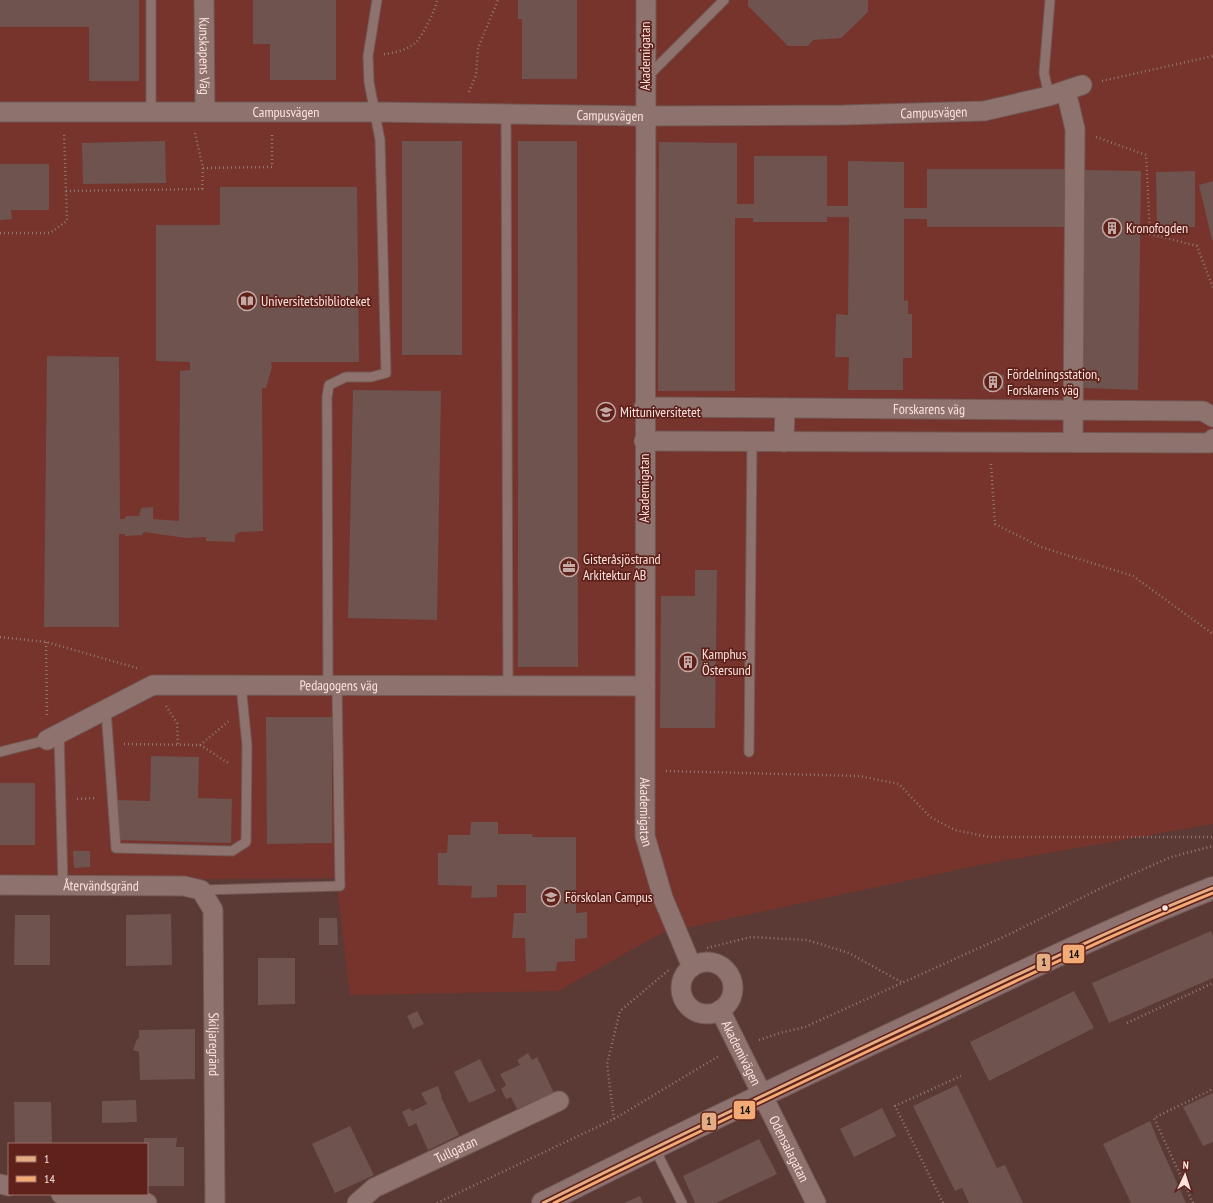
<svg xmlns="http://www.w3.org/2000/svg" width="1213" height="1203" viewBox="0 0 1213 1203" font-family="'PT Sans Narrow',sans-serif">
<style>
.built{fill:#76342c}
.building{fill:#6e534f}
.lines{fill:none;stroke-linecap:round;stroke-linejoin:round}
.service-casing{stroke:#735955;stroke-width:11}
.minor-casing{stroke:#735955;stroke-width:21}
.secondary-casing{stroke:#735955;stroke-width:24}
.path{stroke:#917874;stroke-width:2.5;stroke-dasharray:1 3;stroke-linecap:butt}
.service{stroke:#8e726e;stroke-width:9}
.minor{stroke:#8e726e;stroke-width:19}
.secondary{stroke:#8e7270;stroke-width:22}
.bus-1-casing{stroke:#5f221b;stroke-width:6}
.bus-2-casing{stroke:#5f221b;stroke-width:6}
.bus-1{stroke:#e5ac83;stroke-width:3}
.bus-2{stroke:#f3aa75;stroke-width:3}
.bus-dot{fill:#fbe3df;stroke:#5f221b;stroke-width:1.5}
.labels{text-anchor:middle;stroke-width:3.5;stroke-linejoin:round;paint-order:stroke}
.street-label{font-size:14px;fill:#fbe3df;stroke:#5f221b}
.poi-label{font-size:14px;fill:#fbe3df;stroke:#5f221b;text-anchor:start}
.line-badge{stroke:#5f221b;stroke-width:1.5}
.pale-badge-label{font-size:11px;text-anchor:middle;font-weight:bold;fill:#111}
</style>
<rect width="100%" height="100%" fill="#5b3a35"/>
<path class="built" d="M0 0H1213V824L980 865 662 933 558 991 350 995 336 878 0 881Z"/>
<g class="building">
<path d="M0 0H139V81H89V27H0Z"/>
<path d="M253 0H336V80H270V44H253Z"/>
<path d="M518 0H577V79H522V19H518Z"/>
<path d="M748 0H868V12L841 38 813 40 808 46H788L748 6Z"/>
<path d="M165 141 166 183 83 184 82 143Z"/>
<rect x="402" y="141" width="60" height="214"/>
<path d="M518 141H577L578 667H518Z"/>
<path d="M659 142 737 143V204H754V156H827V206H848V161L904 162V208H927V169H1067V227H927V219H904V301L908 300V314H912V358H903V390H848L849 357H835L836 314 848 315 849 217H827V222H753V218H735V391H658Z"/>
<path d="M0 164H49V210H11L12 219 0 220Z"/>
<path d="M1084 170 1141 171 1138 390 1082 388Z"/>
<path d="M1195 171V227H1157L1156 172Z"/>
<path d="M1213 181V240H1212L1199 185Z"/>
<path d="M220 187H357L359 362H271L272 367 266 388H262L263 531 240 532 235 535V542L206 541V537L186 538 144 532 142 535 125 536V534H119V627H44L47 356 119 357 120 519H125L126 516H139L141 508 153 507V519L179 521 180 371 190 370V362L156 361V225H220Z"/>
<rect x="983" y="375" width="21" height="14"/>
<path d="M353 390 441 391 437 620 348 618Z"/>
<path d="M695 570H717L715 728H660L661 596H695Z"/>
<path d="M266 717H332V843L267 844Z"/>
<path d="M151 756 199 757 198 798 232 799 231 843 117 840 118 800 150 801Z"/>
<rect x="0" y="783" width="35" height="62"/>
<path d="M471 822H498V834H533L532 837H576V913L587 912V938L575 939V961L557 962 556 971 526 972 525 938H512L514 913H526V885H497V897L471 898 472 886 438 885V853H447L448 835H470Z"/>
<path d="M73 851H90V867L74 868Z"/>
<path d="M171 914 172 965 126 966V915Z"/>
<path d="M15 915H50V965H14Z"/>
<path d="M319 918H337L338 945H319Z"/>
<path d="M1211 931 1213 936V978L1109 1023 1092 983Z"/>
<path d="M258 958H295V1004L258 1005Z"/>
<path d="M1074 991 1094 1028 989 1081 970 1042Z"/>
<path d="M417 1011 424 1024 413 1029 407 1016Z"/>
<path d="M195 1029V1079L140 1080 139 1052 133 1050 137 1039 139 1038V1030Z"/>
<path d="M528 1053 532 1060 537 1057 554 1093 517 1109 511 1097 506 1099 501 1089 506 1085 500 1074 520 1065 517 1060Z"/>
<path d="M480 1059 496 1091 469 1103 454 1072Z"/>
<path d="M957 1085 997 1168 1005 1165 1023 1203H969L962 1188 955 1191 913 1106Z"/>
<path d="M438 1086 442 1097H441L459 1135 428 1150 416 1123 409 1127 402 1112 410 1108 412 1111 427 1104 421 1093Z"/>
<path d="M1213 1093V1142L1203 1146 1183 1107Z"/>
<path d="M136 1100 137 1122 102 1123V1101Z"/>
<path d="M14 1102H51L52 1144H15Z"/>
<path d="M882 1108 896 1136 854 1157 840 1129Z"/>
<path d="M1150 1121 1159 1143 1186 1203H1131L1103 1144Z"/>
<path d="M350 1126 374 1175 335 1193 312 1144Z"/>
<path d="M144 1138H177L176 1147H184V1186H147V1144H144Z"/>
<path d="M759 1139 777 1174 716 1203H695L683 1176Z"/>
<path d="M640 1196 643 1203H624Z"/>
</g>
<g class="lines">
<g class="service-casing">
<g id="service">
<path d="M151 0V111"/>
<path d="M647 77 724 0"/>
<path d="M1049 96 1044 73 1050 0"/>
<path d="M506 114 508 685"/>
<path d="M328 685 327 397 329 385 346 377H371L386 373 380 140 369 82 368 56 377 0"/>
<path d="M106 710 116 848 232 851 246 842 247 745 241 685"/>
<path d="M59 734 63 885"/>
<path d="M0 752 47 740"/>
<path d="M749 752 752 442"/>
<path d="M201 890 340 886 337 685"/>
<path d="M654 1147 682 1203"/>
</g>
</g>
<g class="minor-casing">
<g id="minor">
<path id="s1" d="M204 0 205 111"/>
<path id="s2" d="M646 0 645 836 663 898 692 967"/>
<path d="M1066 91 1075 129 1073 442"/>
<path id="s3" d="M0 112H375L645 116 844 115 984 111 1049 96 1082 85"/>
<path id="s4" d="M644 407 1203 411 1213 417"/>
<path d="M644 441 1210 443 1213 439"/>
<path d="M784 442 785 408"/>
<path id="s5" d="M47 740 153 685 645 686"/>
<path id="s6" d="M0 885 184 886 201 890 213 910 215 1203"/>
<circle cx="707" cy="988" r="26"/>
<path id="s7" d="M720 1010 816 1203"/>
<path d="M0 1184 9 1186"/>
<path d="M61 1194 98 1200 147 1203"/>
<path id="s8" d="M357 1203 374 1188 559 1101"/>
</g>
</g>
<g class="secondary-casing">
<path id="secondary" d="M543 1203C670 1139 799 1077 928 1017 1022 972 1116 926 1213 888"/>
</g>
<g class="path">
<path d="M384 54C394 53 406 50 414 44 422 38 436 9 437 0"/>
<path d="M1102 81 1213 56"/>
<path d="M469 92 476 75 478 48 498 0"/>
<path d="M1096 137 1146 155 1150 234 1197 246 1213 288"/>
<path d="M203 168 272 167V133"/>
<path d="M66 191 202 189 203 168 195 133"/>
<path d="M0 233H50L67 221 64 132"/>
<path d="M991 464 995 524 1041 547 1133 576 1213 634"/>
<path d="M0 637 46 642 137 668"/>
<path d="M46 642 47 716"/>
<path d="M166 706 177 723 178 745"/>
<path d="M124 744 200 745 229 721"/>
<path d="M200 745 230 764"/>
<path d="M666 771 859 776 899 784 930 817 955 830 989 837H1213"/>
<path d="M77 799 96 798"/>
<path d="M707 948 751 937 807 940 849 953 903 983"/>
<path d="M1127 1023 1213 983"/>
<path d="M759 1040 780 1033 805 1027 1012 933 1099 889 1171 857 1213 846"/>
<path d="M614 1119 607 1064 620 1011 670 969"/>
<path d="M437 1203 614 1119 719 1056"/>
<path d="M943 1203 895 1106 961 1076"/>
<path d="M1193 1203 1154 1118 1213 1089"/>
</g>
<use href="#service" class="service"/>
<use href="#minor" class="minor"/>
<use href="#secondary" class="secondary"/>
<g class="bus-1-casing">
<path id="bus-1" d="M543 1203C671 1139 799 1078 928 1017 1023 972 1116 927 1213 888"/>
</g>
<g class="bus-2-casing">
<path id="bus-2" d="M554 1203C679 1141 804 1081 930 1022 1024 977 1117 932 1213 893"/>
</g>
<use href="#bus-1" class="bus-1"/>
<use href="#bus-2" class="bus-2"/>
</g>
<defs>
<g id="building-ring" transform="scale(1)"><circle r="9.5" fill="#5f221b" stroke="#c3a8a4" stroke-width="1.5"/><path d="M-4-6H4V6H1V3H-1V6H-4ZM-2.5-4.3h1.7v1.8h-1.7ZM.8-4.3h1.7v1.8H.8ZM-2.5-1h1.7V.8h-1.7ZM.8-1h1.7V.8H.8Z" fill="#c3a8a4"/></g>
<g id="library-ring" transform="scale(1)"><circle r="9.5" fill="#5f221b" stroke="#c3a8a4" stroke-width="1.5"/><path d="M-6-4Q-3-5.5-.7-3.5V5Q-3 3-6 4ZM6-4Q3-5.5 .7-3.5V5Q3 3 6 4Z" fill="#c3a8a4"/></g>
<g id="university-ring" transform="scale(1)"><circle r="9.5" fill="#5f221b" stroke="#c3a8a4" stroke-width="1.5"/><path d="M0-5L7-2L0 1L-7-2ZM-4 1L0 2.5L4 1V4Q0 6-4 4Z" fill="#c3a8a4"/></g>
<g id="office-ring" transform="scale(1)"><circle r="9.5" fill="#5f221b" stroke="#c3a8a4" stroke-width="1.5"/><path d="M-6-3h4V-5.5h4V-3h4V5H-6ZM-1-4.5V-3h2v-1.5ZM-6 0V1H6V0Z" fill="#c3a8a4"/></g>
<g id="school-ring" transform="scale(1)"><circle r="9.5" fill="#5f221b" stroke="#c3a8a4" stroke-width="1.5"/><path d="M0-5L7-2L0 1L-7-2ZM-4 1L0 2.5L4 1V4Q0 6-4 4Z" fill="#c3a8a4"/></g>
</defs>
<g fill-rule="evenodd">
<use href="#building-ring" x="1112" y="228"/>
<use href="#library-ring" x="247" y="301"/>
<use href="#building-ring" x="993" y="382"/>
<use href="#university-ring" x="606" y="412"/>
<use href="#office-ring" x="569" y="567"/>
<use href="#building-ring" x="688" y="662"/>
<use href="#school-ring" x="551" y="897"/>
</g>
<circle class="bus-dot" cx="1165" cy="908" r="3.5"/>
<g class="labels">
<g class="street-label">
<text dy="5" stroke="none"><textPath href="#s1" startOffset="56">Kunskapens Väg</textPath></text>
<text transform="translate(645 56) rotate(-90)" y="5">Akademigatan</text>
<text dy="5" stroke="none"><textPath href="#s3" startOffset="286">Campusvägen</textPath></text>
<text dy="5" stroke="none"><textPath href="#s3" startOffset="934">Campusvägen</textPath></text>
<text dy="5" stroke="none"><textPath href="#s3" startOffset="610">Campusvägen</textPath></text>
<text dy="5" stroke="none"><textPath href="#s4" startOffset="285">Forskarens väg</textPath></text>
<text transform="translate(644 488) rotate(-90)" y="5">Akademigatan</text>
<text dy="5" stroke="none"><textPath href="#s5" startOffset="305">Pedagogens väg</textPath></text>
<text dy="5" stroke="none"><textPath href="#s2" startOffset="812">Akademigatan</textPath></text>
<text dy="5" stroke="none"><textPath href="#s6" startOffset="101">Återvändsgränd</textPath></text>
<text dy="5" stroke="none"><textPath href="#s6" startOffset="359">Skiljaregränd</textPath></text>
<text dy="5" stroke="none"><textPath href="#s7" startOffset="48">Akademivägen</textPath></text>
<text dy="5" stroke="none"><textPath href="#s8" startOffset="113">Tullgatan</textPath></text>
<text dy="5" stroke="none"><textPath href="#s7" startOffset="155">Odensalagatan</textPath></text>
</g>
<g class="poi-label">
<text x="1126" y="233">Kronofogden</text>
<text x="261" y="306">Universitetsbiblioteket</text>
<text x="1007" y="379">Fördelningsstation,<tspan x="1007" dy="16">Forskarens väg</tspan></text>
<text x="620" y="417">Mittuniversitetet</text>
<text x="583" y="564">Gisteråsjöstrand<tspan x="583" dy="16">Arkitektur AB</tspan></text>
<text x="702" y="659">Kamphus<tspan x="702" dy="16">Östersund</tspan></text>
<text x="565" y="902">Förskolan Campus</text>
</g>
</g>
<g class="line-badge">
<rect x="1062" y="944" width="23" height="20" rx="4" fill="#f3aa75"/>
<rect x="1036" y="953" width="15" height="19" rx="4" fill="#e5ac83"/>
<rect x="733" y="1100" width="23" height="20" rx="4" fill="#f3aa75"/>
<rect x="701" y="1112" width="16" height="19" rx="4" fill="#e5ac83"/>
</g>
<g class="pale-badge-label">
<text x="1074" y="958">14</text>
<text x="1044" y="966">1</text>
<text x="745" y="1114">14</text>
<text x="709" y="1125">1</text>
</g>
<rect x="8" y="1143" width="140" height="52" fill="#5f221b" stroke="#9d6f69"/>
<rect x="16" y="1156" width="20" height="6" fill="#e5ac83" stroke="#9d6f69"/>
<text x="44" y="1163" font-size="12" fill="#fbe3df">1</text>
<rect x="16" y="1176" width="20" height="6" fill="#f3aa75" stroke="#9d6f69"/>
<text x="44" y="1183" font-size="12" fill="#fbe3df">14</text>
<g transform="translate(1185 1175) rotate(4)" stroke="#5f221b" stroke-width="3" paint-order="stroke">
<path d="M0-3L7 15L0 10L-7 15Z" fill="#fbe3df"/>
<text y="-6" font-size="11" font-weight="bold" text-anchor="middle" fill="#fbe3df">N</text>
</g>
</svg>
